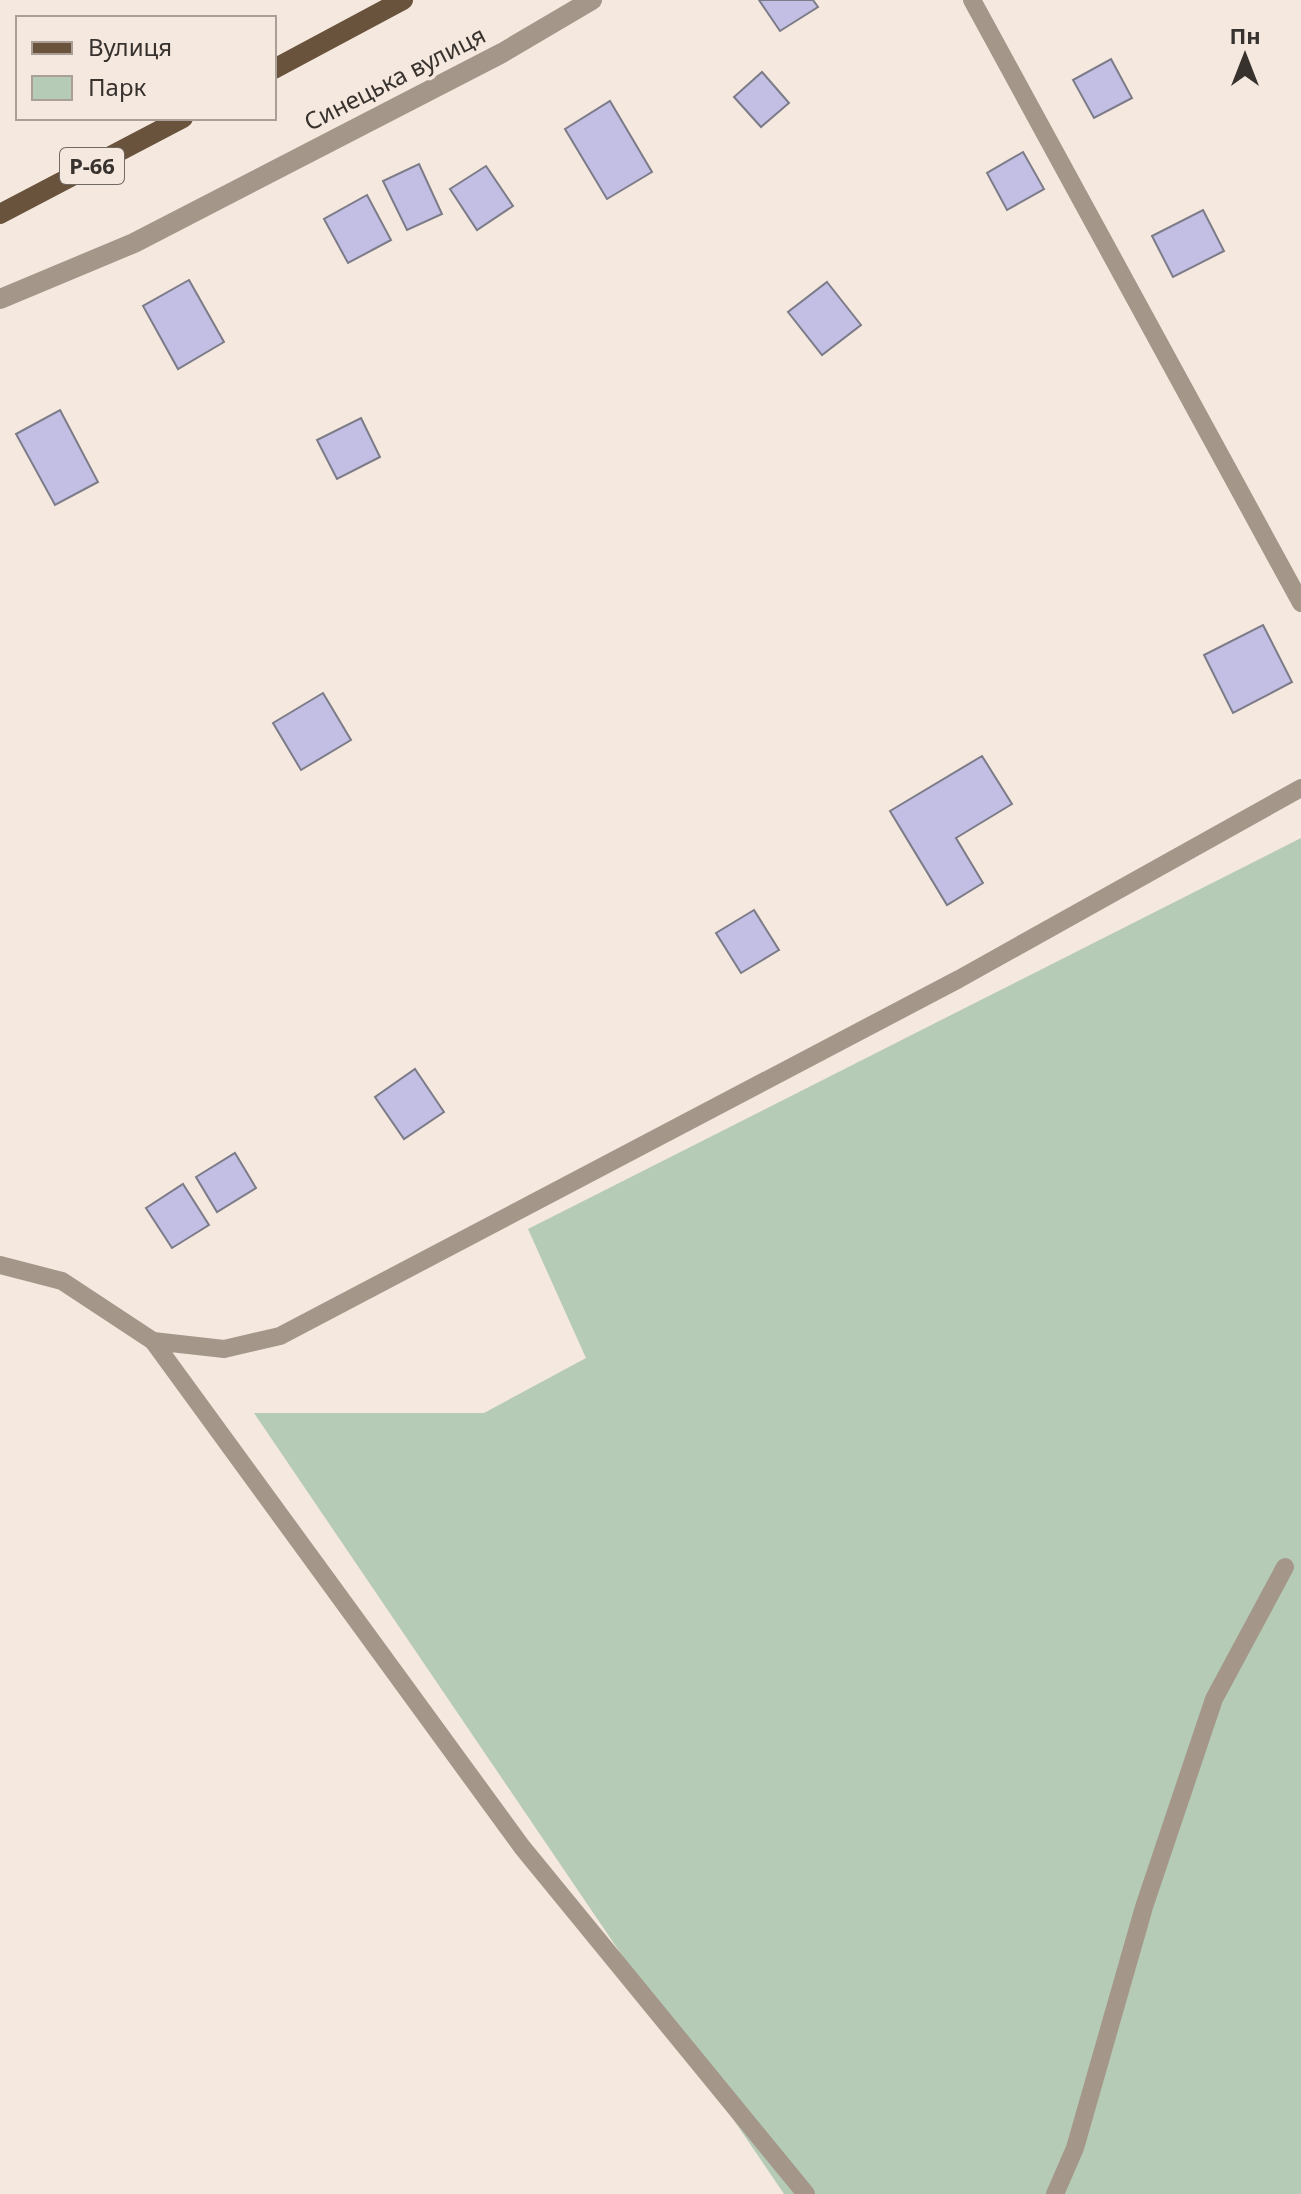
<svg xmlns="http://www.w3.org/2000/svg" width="1301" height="2194" viewBox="0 0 1301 2194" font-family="'Noto Sans',sans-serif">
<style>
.green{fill:#b5cbb6}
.building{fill:#c2bee4;stroke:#7c7b88;stroke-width:2}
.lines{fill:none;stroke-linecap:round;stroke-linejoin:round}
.lane{stroke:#a4978a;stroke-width:18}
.street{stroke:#a4978a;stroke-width:20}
.primary{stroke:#69533c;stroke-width:20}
.labels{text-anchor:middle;stroke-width:7;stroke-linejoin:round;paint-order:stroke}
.shield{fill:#f5e8de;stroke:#716964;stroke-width:2}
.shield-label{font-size:22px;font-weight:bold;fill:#38322f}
.street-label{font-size:24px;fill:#38322f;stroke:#f5e8de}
</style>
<rect width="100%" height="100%" fill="#f5e8de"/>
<path class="green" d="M1301 838V2194H784L254 1413H484L586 1358 528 1229Z"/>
<g class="building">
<path d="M759 0H813L818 7 780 31Z"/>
<path d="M1111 59 1132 98 1094 118 1073 80Z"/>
<path d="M762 72 789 103 761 127 734 97Z"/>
<path d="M610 101 652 172 607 199 565 129Z"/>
<path d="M1023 152 1044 189 1007 210 987 173Z"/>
<path d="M419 164 442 214 407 230 383 181Z"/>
<path d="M486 166 513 206 477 230 450 189Z"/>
<path d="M367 195 391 240 348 263 324 219Z"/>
<path d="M1203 210 1224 251 1173 277 1152 236Z"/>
<path d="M189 280 224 342 178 369 143 306Z"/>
<path d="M827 282 861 325 822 355 788 312Z"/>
<path d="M60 410 98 482 55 505 16 434Z"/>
<path d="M361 418 380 457 337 479 317 440Z"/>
<path d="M1263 625 1292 682 1233 713 1204 655Z"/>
<path d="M323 693 351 740 301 770 273 723Z"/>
<path d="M982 756 1012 804 956 838 983 883 947 905 890 811Z"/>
<path d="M754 910 779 950 741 973 716 933Z"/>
<path d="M415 1069 444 1112 404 1139 375 1097Z"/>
<path d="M235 1153 256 1188 217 1212 196 1177Z"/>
<path d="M183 1184 209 1225 172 1248 146 1208Z"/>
</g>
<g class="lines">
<g class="lane">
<path d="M972 0 1301 603"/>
<path d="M0 1265 62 1281 153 1341"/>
<path d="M806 2194 522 1847 153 1341 224 1349 280 1336 959 979 1301 788"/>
<path d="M1055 2194 1075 2148 1144 1907 1214 1699 1285 1567"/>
</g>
<path class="street" d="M0 299 134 243 502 53 592 0"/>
<g class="primary">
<path d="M274 69 403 0"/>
<path d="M0 214 183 118"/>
</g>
</g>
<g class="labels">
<rect class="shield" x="60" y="148" width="64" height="36" rx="6"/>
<g class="shield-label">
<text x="92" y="174">Р-66</text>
</g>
<g class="street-label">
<text transform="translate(395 79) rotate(-27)" y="8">Синецька вулиця</text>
</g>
</g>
<rect x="16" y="16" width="260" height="104" fill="#f5e8de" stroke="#a99f98" stroke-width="2"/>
<rect x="32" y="42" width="40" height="12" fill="#69533c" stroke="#a99f98" stroke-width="2"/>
<text x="88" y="56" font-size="24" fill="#38322f">Вулиця</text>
<rect x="32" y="76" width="40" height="24" fill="#b5cbb6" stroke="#a99f98" stroke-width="2"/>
<text x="88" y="96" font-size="24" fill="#38322f">Парк</text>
<g transform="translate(1245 56)" stroke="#f5e8de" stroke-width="6" paint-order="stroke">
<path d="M0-6L14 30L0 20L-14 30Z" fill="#38322f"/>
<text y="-12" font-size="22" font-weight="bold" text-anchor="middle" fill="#38322f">Пн</text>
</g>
</svg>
